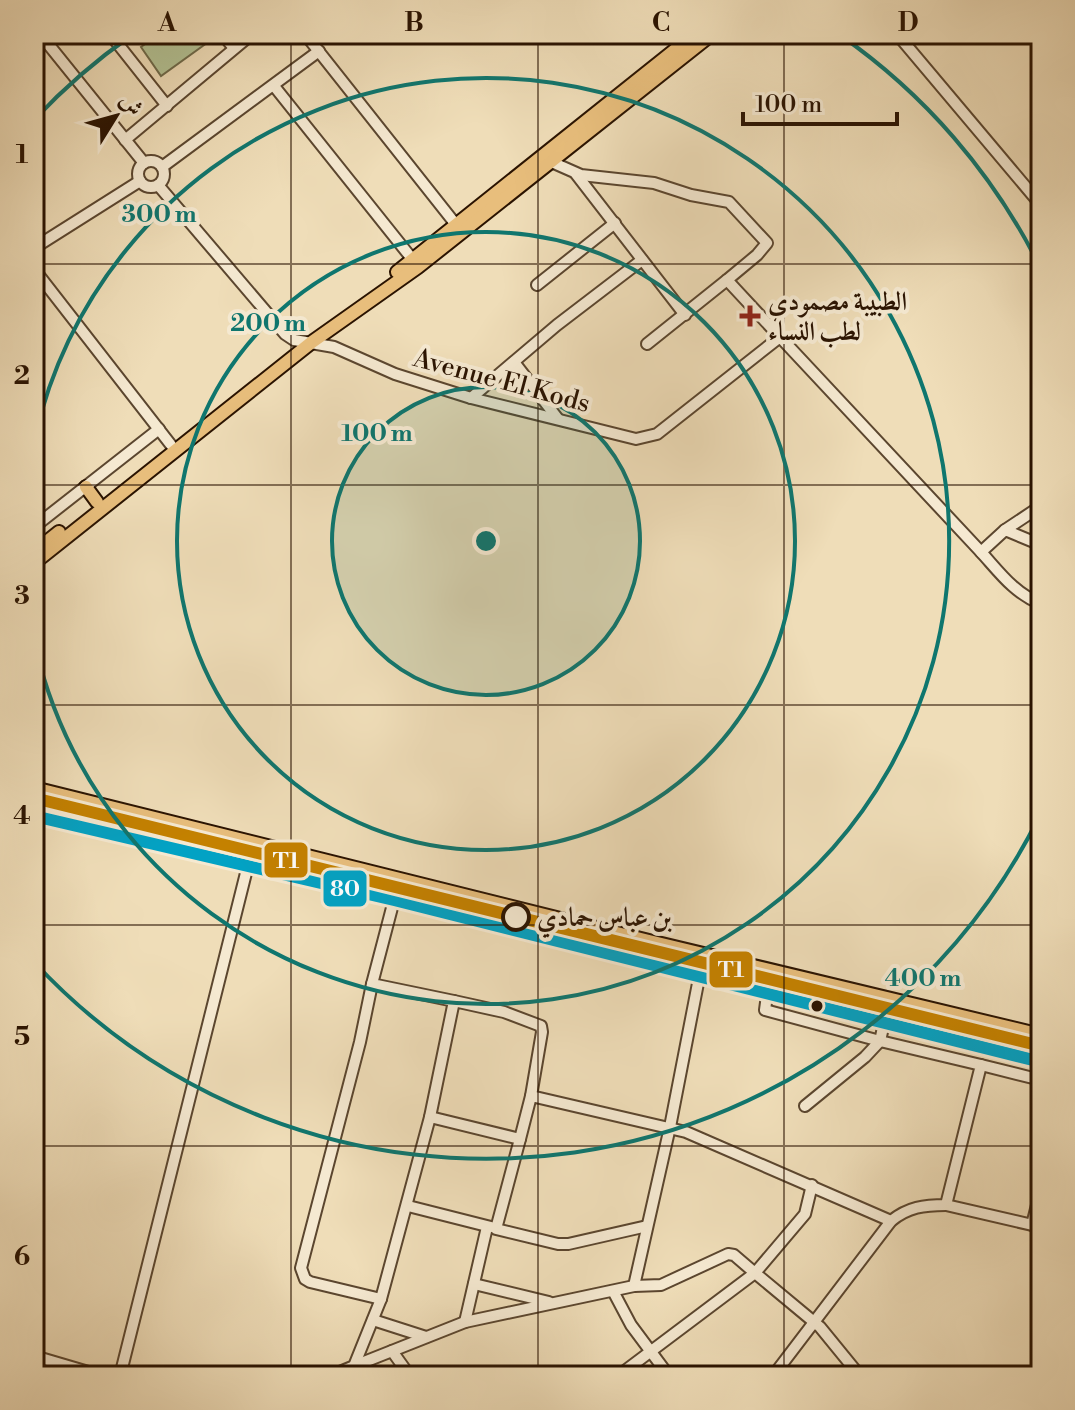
<svg xmlns="http://www.w3.org/2000/svg" width="1075" height="1410" viewBox="0 0 1075 1410" font-family="'Libre Bodoni',Amiri,serif">
<style>
.green{fill:#b3c294;stroke:#6e6a4a;stroke-width:2}
.lines{fill:none;stroke-linecap:round;stroke-linejoin:round}
.minor-casing{stroke:#5b462f;stroke-width:14}
.major-casing{stroke:#2a1301;stroke-width:16}
.minor{stroke:#f5e9d1;stroke-width:10}
.major{stroke:#e8be7c;stroke-width:12}
.bus-1-casing{stroke:#f5e9d1;stroke-width:18}
.bus-1{stroke:#02a2c4;stroke-width:12}
.tram-1-casing{stroke:#f5e9d1;stroke-width:18}
.tram-1{stroke:#c48100;stroke-width:12}
.grid{fill:none;stroke:#2a1301;stroke-width:2;stroke-opacity:0.55}
.ring{fill:none;stroke:#0f766e;stroke-width:4}
.poi-dot{fill:#8f2418;stroke:#f5e9d1;stroke-width:3}
.stop-dot{fill:#f5e9d1;stroke:#2a1301;stroke-width:4}
.bus-dot{fill:#2a1301;stroke:#f5e9d1;stroke-width:3}
.labels{text-anchor:middle;stroke-width:8;stroke-linejoin:round;paint-order:stroke}
.poi-label{font-size:26px;font-weight:bold;fill:#2a1301;stroke:#f5e9d1;text-anchor:start}
.street-label{font-size:26px;fill:#2a1301;stroke:#f5e9d1}
.stop-label{font-size:26px;font-weight:bold;fill:#2a1301;stroke:#f5e9d1;text-anchor:start}
.centre{fill:#0f766e;stroke:#f5e9d1;stroke-width:4}
.ring-label{font-size:24px;text-anchor:middle;font-weight:bold;fill:#0f766e;stroke:#f5e9d1;stroke-width:8;stroke-linejoin:round;paint-order:stroke}
.line-badge{stroke:#f5e9d1;stroke-width:3}
.badge-label{font-size:22px;text-anchor:middle;font-weight:bold;fill:#fff}
.neatline{fill:none;stroke:#2a1301;stroke-width:3}
.grid-label{font-size:26px;text-anchor:middle;font-weight:bold;fill:#2a1301}
</style>
<rect width="100%" height="100%" fill="#efddb8"/>
<filter id="stains"><feTurbulence type="fractalNoise" baseFrequency=".0025" numOctaves="4"/><feColorMatrix values="0 0 0 0 .2 0 0 0 0 .09 0 0 0 0 .02 0 0 0 .5 -.17"/></filter>
<radialGradient id="worn" r=".72"><stop offset=".6" stop-color="#630" stop-opacity="0"/><stop offset="1" stop-color="#630" stop-opacity=".3"/></radialGradient>
<path class="green" d="M159 34H207L211 40 161 76 141 47Z"/>
<g class="lines">
<g class="minor-casing">
<g id="minor">
<path d="M40 34 144 163"/>
<path d="M110 34 167 106"/>
<path d="M222 34 234 48"/>
<path d="M305 34 461 231"/>
<path d="M897 34 1041 205"/>
<path d="M274 86 413 260"/>
<path d="M125 140 252 34"/>
<path d="M547 160 581 175 654 183 691 195 729 202 767 243 757 255 727 280 780 337"/>
<circle cx="151" cy="174" r="13"/>
<path d="M162 167 319 51"/>
<path d="M576 174 685 315"/>
<path d="M158 185 285 334 294 340 334 347 395 374 471 398 636 439 657 434 780 337 981 552C1000 573 1014 593 1041 604"/>
<path d="M34 248 140 181"/>
<path d="M34 269 171 445"/>
<path d="M537 285 615 223"/>
<path d="M647 344 727 280"/>
<path d="M514 362 558 419"/>
<path d="M471 398 557 325 642 260"/>
<path d="M34 527 159 429"/>
<path d="M1005 530 1041 506"/>
<path d="M981 552 1005 530 1041 545"/>
<path d="M394 900 372 984 454 1001"/>
<path d="M372 984 360 1042 301 1268 305 1279 310 1282 381 1299"/>
<path d="M767 995 765 1010 880 1041 865 1057 805 1106"/>
<path d="M981 1065 1041 1080"/>
<path d="M430 1117 454 1001 504 1012 541 1026 542 1032 531 1096"/>
<path d="M520 1139 496 1229 558 1244H568L647 1226"/>
<path d="M946 1205 1041 1227"/>
<path d="M408 1206 491 1227"/>
<path d="M1032 1225 1041 1189"/>
<path d="M474 1284 549 1302"/>
<path d="M634 1286 661 1285 728 1254 734 1255 755 1273 805 1214 812 1185"/>
<path d="M613 1291 631 1325 669 1376"/>
<path d="M373 1320 426 1337"/>
<path d="M465 1322 487 1227"/>
<path d="M392 1351 407 1372 404 1376"/>
<path d="M34 1356 102 1376"/>
<path d="M354 1366 465 1322 634 1286 670 1127 699 978"/>
<path d="M120 1376 248 865"/>
<path d="M330 1376 354 1366 381 1299 430 1117 520 1139 531 1096 686 1132 891 1221"/>
<path d="M618 1376 755 1273 820 1327 860 1376"/>
<path d="M773 1376 891 1221C908 1207 924 1205 946 1205L981 1065 880 1041 884 1023"/>
</g>
</g>
<g class="major-casing">
<g id="major">
<path d="M397 272 695 34"/>
<path d="M86 487 97 502"/>
<path d="M34 552 59 532"/>
<path d="M34 563 312 342 418 267 712 34"/>
<path d="M34 788 649 941 1041 1035"/>
<path d="M34 816 394 900 1041 1062"/>
</g>
</g>
<use href="#minor" class="minor"/>
<use href="#major" class="major"/>
<g class="bus-1-casing">
<path id="bus-1" d="M34 816 394 900 1041 1062"/>
</g>
<use href="#bus-1" class="bus-1"/>
<g class="tram-1-casing">
<path id="tram-1" d="M34 798 1041 1046"/>
</g>
<use href="#tram-1" class="tram-1"/>
</g>
<path class="grid" d="M291 34V1376M538 34V1376M784 34V1376M34 264H1041M34 485H1041M34 705H1041M34 925H1041M34 1146H1041"/>
<circle cx="486" cy="541" r="154" fill="#0f766e" fill-opacity=".12"/>
<g class="ring">
<circle cx="486" cy="541" r="154"/>
<circle cx="486" cy="541" r="309"/>
<path d="M35 437A463 463 0 1 1 35 645"/>
<path d="M1039 817A618 618 0 0 1 34 962M34 120A618 618 0 0 1 132 35M840 35A618 618 0 0 1 1039 265"/>
</g>
<path class="poi-dot" d="M746 304h8v8h8v8h-8v8h-8v-8h-8v-8h8z"/>
<circle class="stop-dot" cx="516" cy="917" r="13"/>
<circle class="bus-dot" cx="817" cy="1006" r="7"/>
<g class="labels">
<g class="poi-label">
<text x="768" y="310">الطبيبة مصمودي<tspan x="768" dy="30">لطب النساء</tspan></text>
</g>
<g class="street-label">
<text transform="translate(502 380) rotate(15)" y="9">Avenue El Kods</text>
</g>
<g class="stop-label">
<text x="537" y="926">بن عباس حمادي</text>
</g>
</g>
<circle cx="486" cy="541" r="12" class="centre"/>
<g class="ring-label">
<text x="159" y="222">300 m</text>
<text x="268" y="331">200 m</text>
<text x="377" y="441">100 m</text>
<text x="923" y="986">400 m</text>
</g>
<g class="line-badge">
<rect x="263" y="841" width="46" height="38" rx="8" fill="#c48100"/>
<rect x="322" y="869" width="46" height="39" rx="8" fill="#02a2c4"/>
<rect x="708" y="950" width="46" height="39" rx="8" fill="#c48100"/>
</g>
<g class="badge-label">
<text x="286" y="868">T1</text>
<text x="345" y="896">80</text>
<text x="731" y="977">T1</text>
</g>
<rect width="1075" height="1410" fill="none" stroke="#efddb8" stroke-width="88"/>
<g transform="translate(116 116) rotate(53)" stroke="#f5e9d1" stroke-width="6" paint-order="stroke">
<path d="M0-6L14 30L0 20L-14 30Z" fill="#2a1301"/>
<text y="-12" font-size="22" font-weight="bold" text-anchor="middle" fill="#2a1301">ش</text>
</g>
<path d="M743 112v12h154v-12" fill="none" stroke="#2a1301" stroke-width="4"/>
<text x="755" y="112" font-size="24" fill="#2a1301" stroke="#f5e9d1" stroke-width="6" paint-order="stroke">100 m</text>
<rect x="44" y="44" width="987" height="1322" class="neatline"/>
<g class="grid-label">
<text x="167" y="31">A</text>
<text x="414" y="31">B</text>
<text x="661" y="31">C</text>
<text x="908" y="31">D</text>
<text x="22" y="163">1</text>
<text x="22" y="384">2</text>
<text x="22" y="604">3</text>
<text x="22" y="824">4</text>
<text x="22" y="1045">5</text>
<text x="22" y="1265">6</text>
</g>
<rect width="100%" height="100%" filter="url(#stains)"/>
<rect width="100%" height="100%" fill="url(#worn)"/>
</svg>
